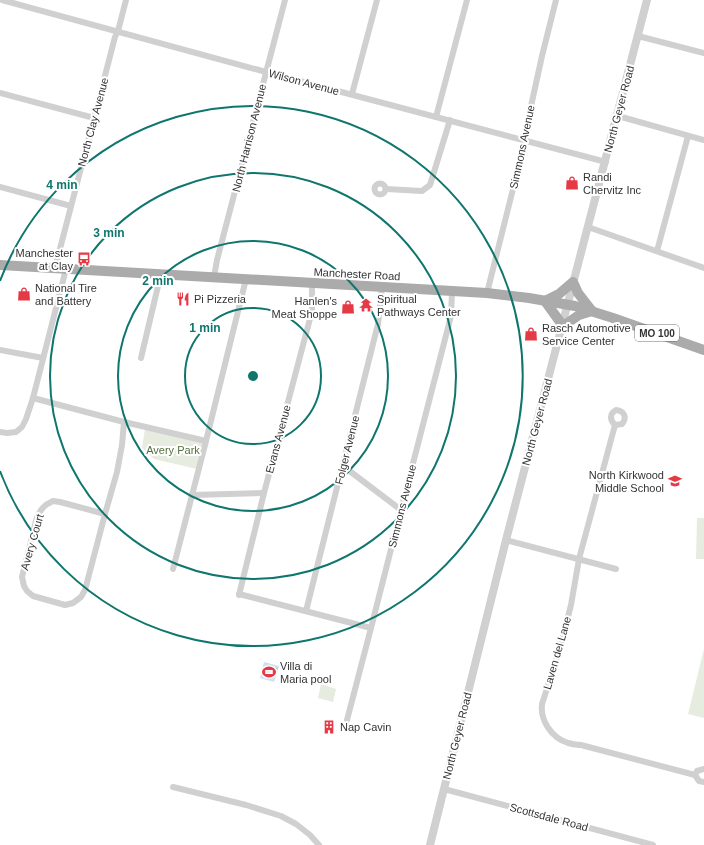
<svg xmlns="http://www.w3.org/2000/svg" width="704" height="845" viewBox="0 0 704 845" font-family="Helvetica,sans-serif">
<style>
.park{fill:#e6ecdf}
.water{fill:url(#water-ripples)}
.lines{fill:none;stroke-linecap:round;stroke-linejoin:round}
.minor{stroke:#d0d0d0;stroke-width:6}
.tertiary{stroke:#d0d0d0;stroke-width:8}
.primary{stroke:#ababab;stroke-width:10}
.ring{fill:none;stroke:#0f766e;stroke-width:2}
.labels{text-anchor:middle;stroke-width:4;stroke-linejoin:round;paint-order:stroke}
.shield{fill:#fff;stroke:#707070;stroke-width:1}
.shield-label{font-size:10px;font-weight:bold;fill:#333}
.street-label{font-size:11px;fill:#333;stroke:#fff}
.poi-label{font-size:11px;fill:#333;stroke:#fff;text-anchor:start}
.park-label{font-size:11px;fill:#56703f;stroke:#fff}
.centre{fill:#0f766e;stroke:#fff;stroke-width:2}
.ring-label{font-size:12px;text-anchor:middle;font-weight:bold;fill:#0f766e;stroke:#fff;stroke-width:4;stroke-linejoin:round;paint-order:stroke}
</style>
<defs>
<pattern id="water-ripples" width="26" height="14" patternUnits="userSpaceOnUse"><rect width="26" height="14" fill="#cfe2ee"/><path d="M2 4q2-2 4 0t4 0M15 11q2-2 4 0t4 0" fill="none" stroke="#b2c2cd"/></pattern>
</defs>
<rect width="100%" height="100%" fill="#fff"/>
<g class="park">
<path d="M145 429 204 443 197 469 154 459 142 448Z"/>
<path d="M697 518H704V559H696Z"/>
<path d="M704 649V718L688 714Z"/>
<path d="M321 684 336 689 333 702 318 698Z"/>
</g>
<path class="water" d="M264 662 279 666 274 682 260 678Z"/>
<g class="lines">
<g class="minor">
<path d="M2 0 266 72 606 162"/>
<path d="M638 36 704 53"/>
<path d="M0 93 94 118"/>
<path d="M352 94 377 0"/>
<path d="M618 116 704 140"/>
<path d="M436 117 467 0"/>
<circle cx="380" cy="189" r="5.5"/>
<path d="M0 187 71 206"/>
<path d="M386 189 422 191 430 185 450 120"/>
<path d="M588 227 704 268"/>
<path d="M657 251 688 136"/>
<path d="M55 268 115 37 118 31 126 0"/>
<path d="M214 277 217 260 285 0"/>
<path d="M487 293 525 141 526 129 542 56 556 0"/>
<path d="M0 350 43 358"/>
<path d="M141 358 158 286V274"/>
<path d="M33 398 124 422 206 441"/>
<path d="M616 410C625 411 627 418 622 424L615 425C610 420 609 414 616 410Z"/>
<path d="M615 425 579 559 571 605 561 645 542 704C540 721 552 738 568 743 572 744 577 745 581 745L695 775 699 781 704 782"/>
<path d="M0 432 7 433 16 432 22 427 26 419 33 398 66 269"/>
<path d="M343 466 401 510"/>
<path d="M192 495 264 493"/>
<path d="M53 501 60 502 105 514 85 590 81 597 73 603 65 605 33 596 27 591 24 586 22 577 37 517C41 509 44 505 53 501Z"/>
<path d="M105 514 117 472 122 445 124 422"/>
<path d="M506 540 616 569"/>
<path d="M173 569 206 441 246 279"/>
<path d="M239 594 371 628"/>
<path d="M239 595 264 493 312 311V283"/>
<path d="M306 611 378 324 382 287"/>
<path d="M347 720 371 628 401 510 451 316 452 292"/>
<path d="M695 775 697 771 704 769"/>
<path d="M173 787 246 805 281 816 296 824 310 835 319 845"/>
<path d="M444 789 653 845"/>
</g>
<path class="tertiary" d="M430 845 506 540 647 0"/>
<g class="primary">
<path d="M0 265 487 293 529 298 575 306 613 318 704 350"/>
<path d="M545 301 559 294 573 282 578 293 592 311"/>
<path d="M545 301 563 326 579 315 592 311"/>
</g>
</g>
<g class="ring">
<circle cx="253" cy="376" r="68"/>
<circle cx="253" cy="376" r="135"/>
<circle cx="253" cy="376" r="203"/>
<path d="M0 281A270 270 0 1 1 0 471"/>
</g>
<defs>
<g id="shop-bare" transform="scale(1.08)"><path d="M-5-2.5h2.3a2.7 3.5 0 0 1 5.4 0H5L5.5 6h-11ZM-1.5-2.5h3a1.5 2.3 0 0 0-3 0Z" fill="#e63946" stroke="#fff" stroke-width="2.5" paint-order="stroke"/></g>
<g id="bus-bare" transform="scale(1.08)"><path d="M-5-6H5V4H4V6H2V4H-2V6H-4V4H-5ZM-3.5-4V0h7V-4ZM-3.5 1.2v1.5H-2V1.2ZM2 1.2v1.5H3.5V1.2Z" fill="#e63946" stroke="#fff" stroke-width="2.5" paint-order="stroke"/></g>
<g id="restaurant-bare" transform="scale(1.08)"><path d="M-5-6h1v4h1v-4h1v4h1v-4h1v5L-1.5 .5V6h-2V.5L-5-1ZM5-6V6H3V1.5H1.5Q1.5-4 5-6Z" fill="#e63946" stroke="#fff" stroke-width="2.5" paint-order="stroke"/></g>
<g id="temple-bare" transform="scale(1.08)"><path d="M0-6L5-2H3V0L6.5 2.5H4V6H1.5V3h-3V6H-4V2.5H-6.5L-3 0V-2H-5Z" fill="#e63946" stroke="#fff" stroke-width="2.5" paint-order="stroke"/></g>
<g id="school-bare" transform="scale(1.08)"><path d="M0-5L7-2L0 1L-7-2ZM-4 1L0 2.5L4 1V4Q0 6-4 4Z" fill="#e63946" stroke="#fff" stroke-width="2.5" paint-order="stroke"/></g>
<g id="stadium-bare" transform="scale(1.08)"><path d="M0-5a6.5 5 0 1 0 0 10a6.5 5 0 1 0 0-10ZM-3.5-1.8h7v3.6h-7Z" fill="#e63946" stroke="#fff" stroke-width="2.5" paint-order="stroke"/></g>
<g id="building-bare" transform="scale(1.08)"><path d="M-4-6H4V6H1V3H-1V6H-4ZM-2.5-4.3h1.7v1.8h-1.7ZM.8-4.3h1.7v1.8H.8ZM-2.5-1h1.7V.8h-1.7ZM.8-1h1.7V.8H.8Z" fill="#e63946" stroke="#fff" stroke-width="2.5" paint-order="stroke"/></g>
</defs>
<g fill-rule="evenodd">
<use href="#shop-bare" x="572" y="183"/>
<use href="#bus-bare" x="84" y="259"/>
<use href="#shop-bare" x="24" y="294"/>
<use href="#restaurant-bare" x="183" y="299"/>
<use href="#temple-bare" x="366" y="305"/>
<use href="#shop-bare" x="348" y="307"/>
<use href="#shop-bare" x="531" y="334"/>
<use href="#school-bare" x="675" y="481"/>
<use href="#stadium-bare" x="269" y="672"/>
<use href="#building-bare" x="329" y="727"/>
</g>
<g class="labels">
<rect class="shield" x="635" y="325" width="44" height="16" rx="3"/>
<g class="shield-label">
<text x="657" y="337">MO 100</text>
</g>
<g class="street-label">
<text transform="translate(304 82) rotate(15)" y="4">Wilson Avenue</text>
<text transform="translate(619 109) rotate(-75)" y="4">North Geyer Road</text>
<text transform="translate(93 122) rotate(-75)" y="4">North Clay Avenue</text>
<text transform="translate(249 138) rotate(-76)" y="4">North Harrison Avenue</text>
<text transform="translate(522 147) rotate(-78)" y="4">Simmons Avenue</text>
<text transform="translate(357 274) rotate(3)" y="4">Manchester Road</text>
<text transform="translate(537 422) rotate(-75)" y="4">North Geyer Road</text>
<text transform="translate(278 439) rotate(-75)" y="4">Evans Avenue</text>
<text transform="translate(347 450) rotate(-76)" y="4">Folger Avenue</text>
<text transform="translate(402 506) rotate(-76)" y="4">Simmons Avenue</text>
<text transform="translate(32 542) rotate(-74)" y="4">Avery Court</text>
<text transform="translate(557 653) rotate(-74)" y="4">Laven del Lane</text>
<text transform="translate(457 736) rotate(-76)" y="4">North Geyer Road</text>
<text transform="translate(549 817) rotate(15)" y="4">Scottsdale Road</text>
</g>
<g class="poi-label">
<text x="583" y="181">Randi<tspan x="583" dy="13">Chervitz Inc</tspan></text>
<text x="73" y="257" text-anchor="end">Manchester<tspan x="73" dy="13">at Clay</tspan></text>
<text x="35" y="292">National Tire<tspan x="35" dy="13">and Battery</tspan></text>
<text x="194" y="303">Pi Pizzeria</text>
<text x="377" y="303">Spiritual<tspan x="377" dy="13">Pathways Center</tspan></text>
<text x="337" y="305" text-anchor="end">Hanlen's<tspan x="337" dy="13">Meat Shoppe</tspan></text>
<text x="542" y="332">Rasch Automotive<tspan x="542" dy="13">Service Center</tspan></text>
<text x="664" y="479" text-anchor="end">North Kirkwood<tspan x="664" dy="13">Middle School</tspan></text>
<text x="280" y="670">Villa di<tspan x="280" dy="13">Maria pool</tspan></text>
<text x="340" y="731">Nap Cavin</text>
</g>
<g class="park-label">
<text x="173" y="454">Avery Park</text>
</g>
</g>
<circle cx="253" cy="376" r="6" class="centre"/>
<g class="ring-label">
<text x="62" y="189">4 min</text>
<text x="109" y="237">3 min</text>
<text x="158" y="285">2 min</text>
<text x="205" y="332">1 min</text>
</g>
</svg>
